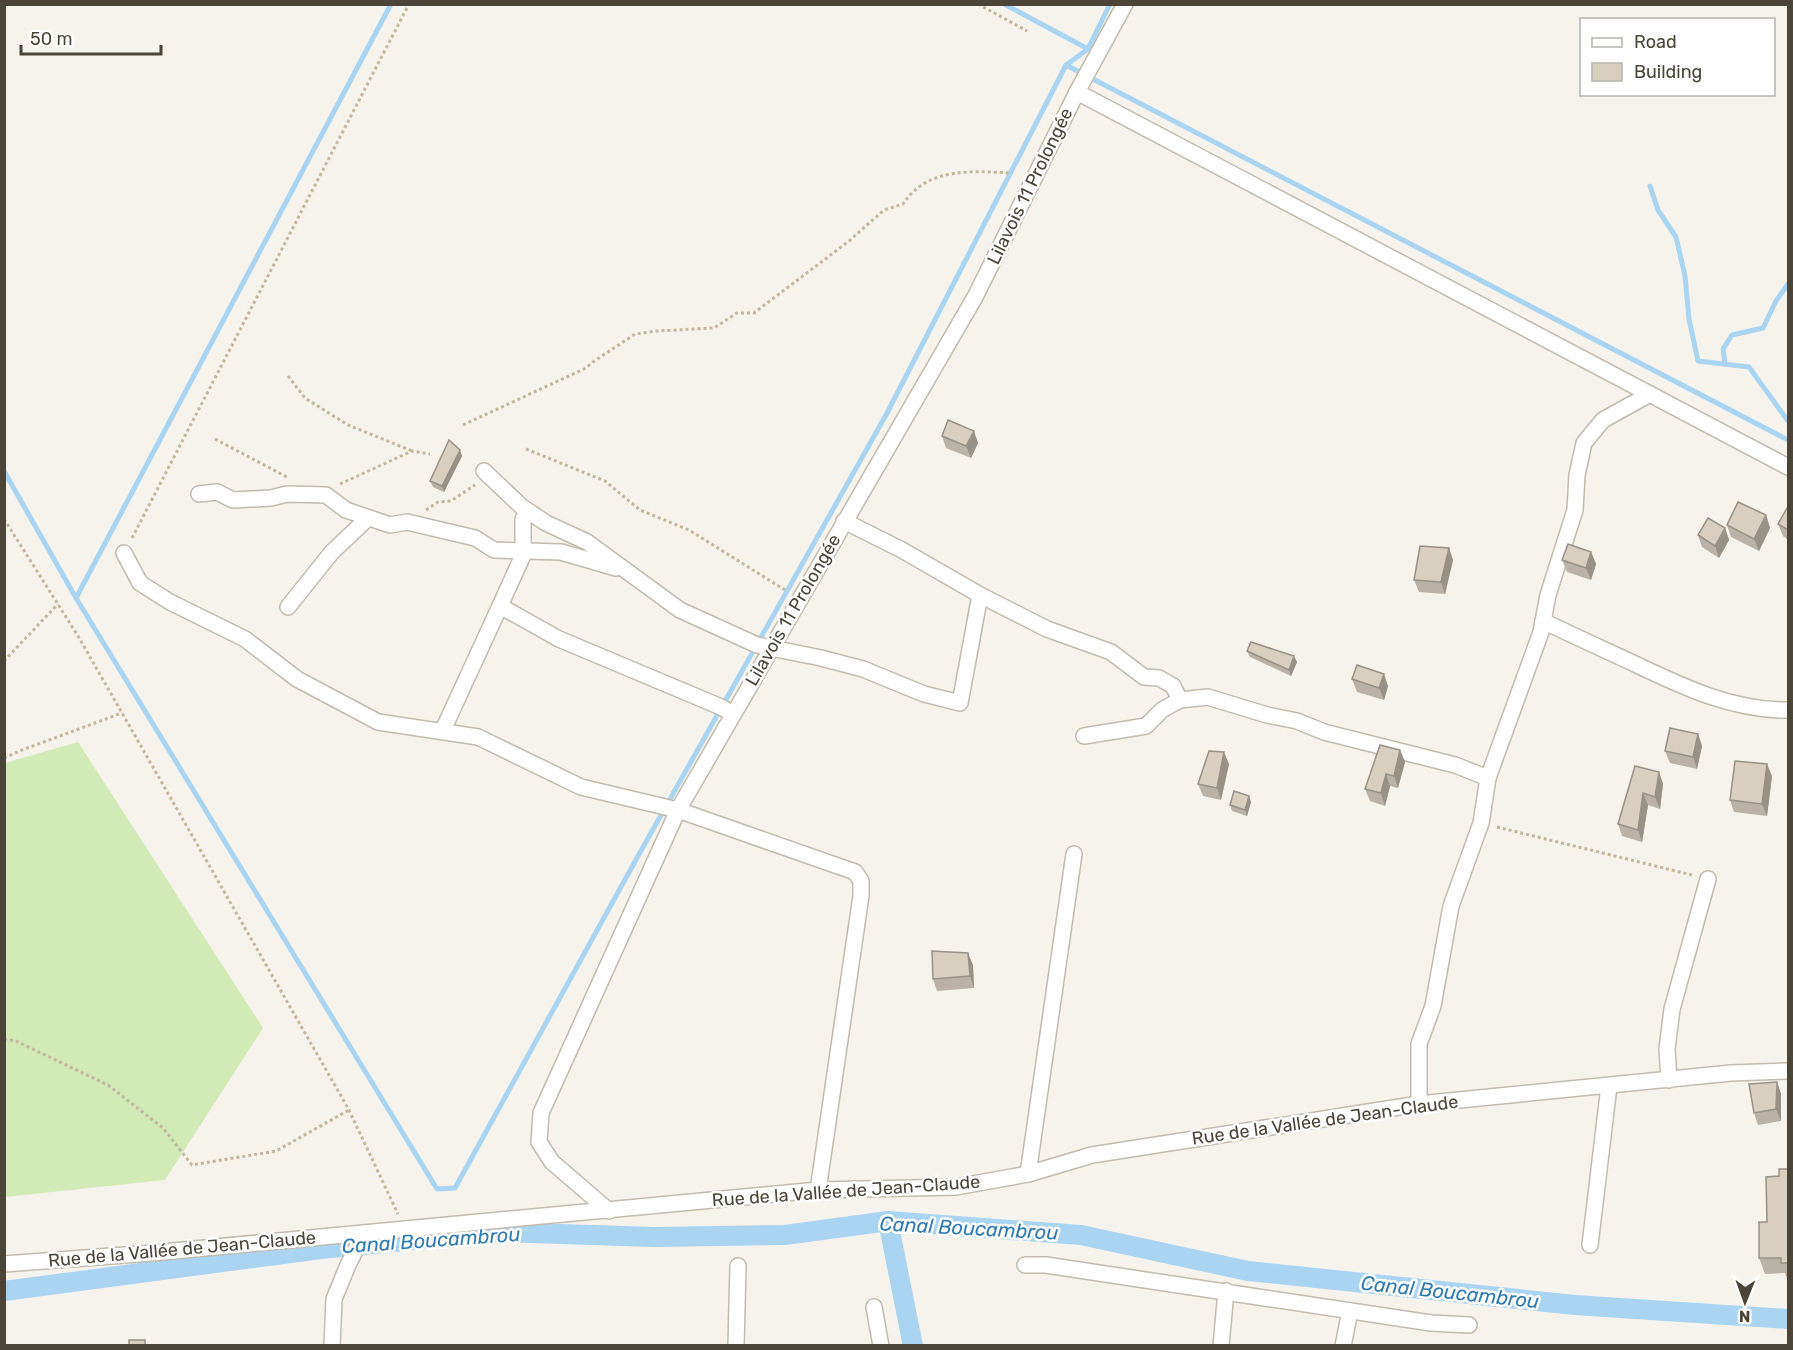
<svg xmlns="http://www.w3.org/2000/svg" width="1793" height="1350" viewBox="0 0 1793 1350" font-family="Rubik,sans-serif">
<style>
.grass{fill:#d2eab5}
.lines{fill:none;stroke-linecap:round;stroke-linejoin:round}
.stream{stroke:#a9d4f2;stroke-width:5}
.canal{stroke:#a9d4f2;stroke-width:20}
.street-casing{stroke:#c2bbae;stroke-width:18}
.path{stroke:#c4b79f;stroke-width:3;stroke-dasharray:3 3;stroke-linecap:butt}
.street{stroke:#fff;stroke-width:15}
.wall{fill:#bab2a6}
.shaded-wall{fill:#979187}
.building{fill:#d8cfc1;stroke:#979187;stroke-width:1.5}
.labels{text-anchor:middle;stroke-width:5;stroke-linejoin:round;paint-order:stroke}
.street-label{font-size:18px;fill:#4b4439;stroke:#fff}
.water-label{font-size:20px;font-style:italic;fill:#2e7ab2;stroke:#fff}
</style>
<rect width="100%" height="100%" fill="#f6f3ec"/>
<path class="grass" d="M78 742 263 1028 165 1180 5 1197V763Z"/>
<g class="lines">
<g class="stream">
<path d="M1004 4 1088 49"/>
<path d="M1066 65 1788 440"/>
<path d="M1650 186 1658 210 1676 237 1685 276 1689 319 1698 361 1749 367 1788 421"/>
<path d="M1725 364 1723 349 1732 335 1763 328 1776 301 1788 284"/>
<path d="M4 471 76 598 437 1189 455 1188 638 856 886 415 1066 65 1088 49 1110 4"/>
<path d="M76 598 391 4"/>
</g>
<g class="canal">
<path d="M888 1221 913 1346"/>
<path d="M4 1291 321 1249 497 1232 654 1237 785 1235 888 1221 1081 1235 1248 1271 1575 1305 1788 1319"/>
</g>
<g class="street-casing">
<g id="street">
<path d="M1077 92 1788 467"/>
<path d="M484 471 522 507 546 523 587 542 680 610 757 645 821 658 863 669 924 694 960 703 980 595"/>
<path d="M199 494 217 492 233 500 271 498 287 494 326 495 346 510 390 525 407 522 475 538 494 550 561 552 616 568"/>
<path d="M530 512 523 519V555L500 606 559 639 721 707 733 714"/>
<path d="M844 521 902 550 980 595 1047 629 1111 652 1144 677 1159 678 1173 686 1180 700"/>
<path d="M124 553 140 583 170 602 245 639 297 679 378 722 478 737 581 787 678 810 855 872 861 881V896L818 1190"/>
<path d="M288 607 332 552 368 518"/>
<path d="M1543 621C1574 636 1605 650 1635 664 1683 687 1734 711 1788 710"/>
<path d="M443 730 500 606"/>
<path d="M1084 736 1146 726 1162 710 1180 700 1208 697 1267 715 1297 721 1324 732 1455 765 1488 778"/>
<path d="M1669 1080 1667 1049 1672 1009 1708 879"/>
<path d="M1419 1104V1044L1433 1006 1451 906 1481 823 1488 778 1541 632 1548 595 1575 510 1577 475 1584 443 1603 420 1650 394"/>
<path d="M1028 1174 1074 854"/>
<path d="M609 1211 552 1162 539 1142 541 1113 678 810 975 297 1077 92 1125 4"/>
<path d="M1590 1245 1609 1086"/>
<path d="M4 1264 152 1253 818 1190 956 1187 1028 1174 1092 1155 1419 1104 1731 1073 1788 1071"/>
<path d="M1025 1265H1046L1431 1323 1469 1325"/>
<path d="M874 1307 881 1346"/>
<path d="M332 1346 334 1299 348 1265 364 1233"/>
<path d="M736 1346 738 1266"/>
<path d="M1221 1346 1226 1291"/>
<path d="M1343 1346 1350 1311"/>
</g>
</g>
<g class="path">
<path d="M978 4 1027 31"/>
<path d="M288 376 305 398 348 425 412 451"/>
<path d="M463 425 586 368 593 362 635 334 657 331 714 328 737 313H754L849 241 884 210 903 204C927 167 972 171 1011 173"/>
<path d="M215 439 287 477"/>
<path d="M526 449 605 481 640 510 689 530 785 590"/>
<path d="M340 484 412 451 430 454"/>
<path d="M426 510 438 502 451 501 475 485"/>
<path d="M4 519 78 636 349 1110 398 1214"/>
<path d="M132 538 409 4"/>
<path d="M4 661 58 604"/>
<path d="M4 758 22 750 122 713"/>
<path d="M1497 827 1692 875"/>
<path d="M4 1039 16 1041 108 1085 163 1128 192 1165 276 1151 349 1110"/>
</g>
<use href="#street" class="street"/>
</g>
<g class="wall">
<path d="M942 436 978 443 971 458 946 448Z"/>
<path d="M462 456 444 492 433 487 430 481Z"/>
<path d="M1788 508V540L1783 536 1778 524Z"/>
<path d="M1766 515 1770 528 1759 551 1731 537 1727 525Z"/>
<path d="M1725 528 1729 540 1719 558 1702 547 1698 535Z"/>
<path d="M1449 548 1453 560 1445 594 1419 592 1414 580Z"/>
<path d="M1591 552 1596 564 1591 580 1567 572 1562 560Z"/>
<path d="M1247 651 1297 662 1291 676 1250 657Z"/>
<path d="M1352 679 1388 686 1384 700 1357 692Z"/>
<path d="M1698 734 1702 746 1697 769 1670 763 1665 751Z"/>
<path d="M1400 750 1405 762 1398 788 1390 786 1385 806 1370 801 1365 789Z"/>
<path d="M1229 764 1221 800 1203 796 1198 784Z"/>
<path d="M1659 772 1663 784 1660 809 1648 805 1642 842 1622 836 1618 824Z"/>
<path d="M1772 776 1767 816 1734 812 1730 800Z"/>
<path d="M1251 802 1247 816 1232 811 1230 805Z"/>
<path d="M973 965 974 988 937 991 933 979Z"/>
<path d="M1777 1082 1781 1094V1121L1758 1125 1754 1113Z"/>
<path d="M1788 1169V1279H1787L1785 1273 1765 1274 1759 1258 1779 1176Z"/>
</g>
<g class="shaded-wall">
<path d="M974 431 978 443 971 458 966 446Z"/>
<path d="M460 450 462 456 444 492 442 486Z"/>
<path d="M1766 515 1770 528 1759 551 1754 539Z"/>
<path d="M1725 528 1729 540 1719 558 1715 546Z"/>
<path d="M1449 548 1453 560 1445 594 1441 582Z"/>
<path d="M1591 552 1596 564 1591 580 1586 568Z"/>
<path d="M1294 656 1297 662 1291 676 1289 670Z"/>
<path d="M1384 674 1388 686 1384 700 1379 688Z"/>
<path d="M1698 734 1702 746 1697 769 1693 757Z"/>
<path d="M1400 750 1405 762 1398 788 1394 776Z"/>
<path d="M1224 752 1229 764 1221 800 1217 788Z"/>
<path d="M1767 764 1772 776 1767 816 1762 804Z"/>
<path d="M1659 772 1663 784 1660 809 1655 797Z"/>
<path d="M1386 774 1390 786 1385 806 1381 793Z"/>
<path d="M1643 793 1648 805 1642 842 1638 830Z"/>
<path d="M1249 796 1251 802 1247 816 1245 810Z"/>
<path d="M968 953 973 965 974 988 970 976Z"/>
<path d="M1777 1082 1781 1094V1121L1776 1109Z"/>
</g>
<g class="building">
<path d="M948 420 974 431 966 446 942 436Z"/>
<path d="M449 440 460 450 442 486 430 481Z"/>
<path d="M1738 502 1766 515 1754 539 1727 525Z"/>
<path d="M1787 508H1788V530L1778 524Z"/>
<path d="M1708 518 1725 528 1715 546 1698 535Z"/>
<path d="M1568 544 1591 552 1586 568 1562 560Z"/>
<path d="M1420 546 1449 548 1441 582 1414 580Z"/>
<path d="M1251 642 1294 656 1289 670 1247 651Z"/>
<path d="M1357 665 1384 674 1379 688 1352 679Z"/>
<path d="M1670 728 1698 734 1693 757 1665 751Z"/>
<path d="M1380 745 1400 750 1394 776 1386 774 1381 793 1365 789Z"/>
<path d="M1209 751 1224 752 1217 788 1198 784Z"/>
<path d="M1735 761 1767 764 1762 804 1730 800Z"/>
<path d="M1635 766 1659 772 1655 797 1643 793 1638 830 1618 824Z"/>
<path d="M1234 791 1249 796 1245 810 1230 805Z"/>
<path d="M932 951 968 953 970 976 933 979Z"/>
<path d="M1777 1082 1776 1109 1754 1113 1749 1084Z"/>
<path d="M1779 1169H1788V1263H1781V1258H1759V1222H1767L1766 1177 1779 1176Z"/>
<rect x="129" y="1340" width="16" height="6"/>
</g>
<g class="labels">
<g class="street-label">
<text transform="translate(1030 186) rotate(-64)" y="6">Lilavois 11 Prolongée</text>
<text transform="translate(793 610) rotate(-60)" y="6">Lilavois 11 Prolongée</text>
<text transform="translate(1325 1120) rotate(-8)" y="6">Rue de la Vallée de Jean-Claude</text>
<text transform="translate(846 1191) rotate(-4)" y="6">Rue de la Vallée de Jean-Claude</text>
<text transform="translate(182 1249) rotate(-5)" y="6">Rue de la Vallée de Jean-Claude</text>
</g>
<g class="water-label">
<text transform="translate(969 1228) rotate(3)" y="7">Canal Boucambrou</text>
<text transform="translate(431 1240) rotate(-4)" y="7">Canal Boucambrou</text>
<text transform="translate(1450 1292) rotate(6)" y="7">Canal Boucambrou</text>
</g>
</g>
<rect width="1793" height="1350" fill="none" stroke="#4b4439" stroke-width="12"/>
<rect x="1580" y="18" width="195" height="78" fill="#ffffff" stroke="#b7b4b0" stroke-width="1.5"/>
<rect x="1592" y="38" width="30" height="9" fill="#ffffff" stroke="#b7b4b0" stroke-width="1.5"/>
<text x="1634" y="48" font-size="18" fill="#4b4439">Road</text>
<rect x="1592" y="63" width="30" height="18" fill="#d8cfc1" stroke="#b7b4b0" stroke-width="1.5"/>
<text x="1634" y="78" font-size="18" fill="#4b4439">Building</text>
<g transform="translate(1745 1302) rotate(181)" stroke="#ffffff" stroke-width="4.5" paint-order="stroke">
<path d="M0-4.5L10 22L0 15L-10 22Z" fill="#4b4439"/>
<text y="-9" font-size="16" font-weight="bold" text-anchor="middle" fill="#4b4439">N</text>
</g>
<path d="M21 45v9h140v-9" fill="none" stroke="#4b4439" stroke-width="3"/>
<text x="30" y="45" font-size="18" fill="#4b4439" stroke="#ffffff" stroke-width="4.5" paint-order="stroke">50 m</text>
</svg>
